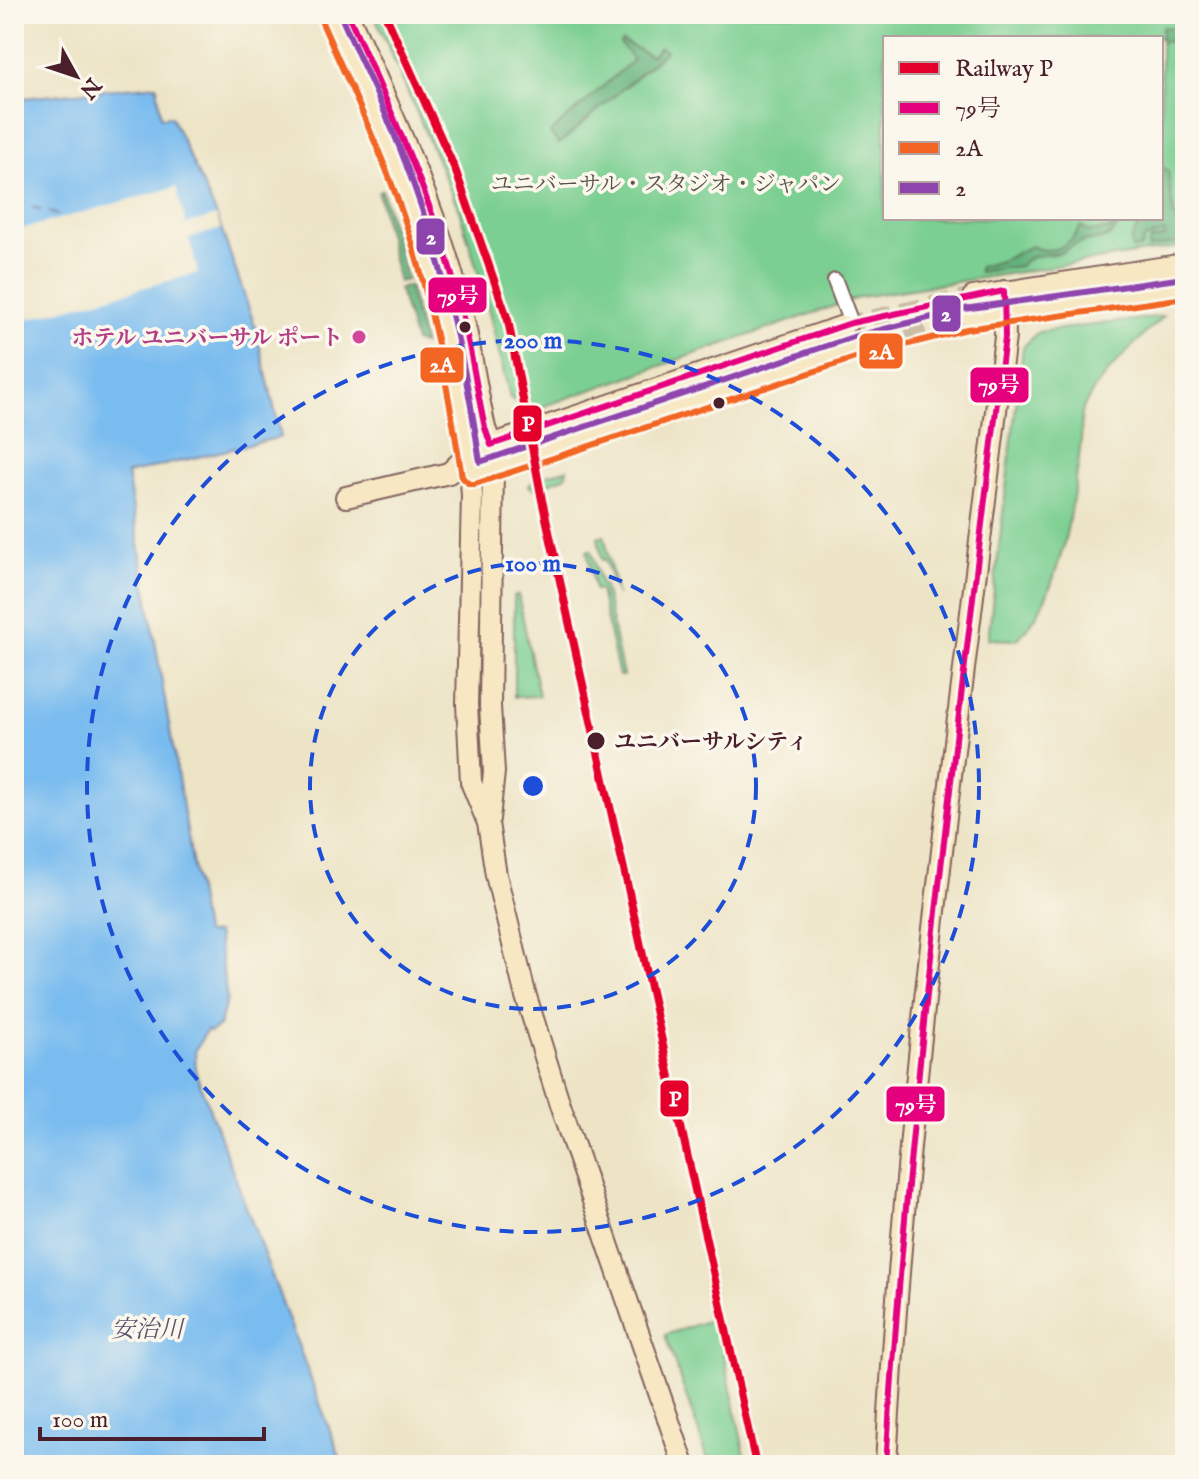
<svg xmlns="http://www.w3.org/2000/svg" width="1199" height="1479" viewBox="0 0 1199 1479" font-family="'IM FELL English','Noto Serif JP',serif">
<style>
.green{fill:#7bcf92;stroke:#62775e;stroke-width:2;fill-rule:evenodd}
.forest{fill:#64b27c;stroke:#576854;stroke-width:2}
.water{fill:#79bcef;stroke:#626e8d;stroke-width:2}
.pier{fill:#ede4c6}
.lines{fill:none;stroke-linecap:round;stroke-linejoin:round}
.ferry{stroke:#5a5670;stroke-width:2;stroke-dasharray:10 8;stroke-linecap:butt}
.secondary-tunnel{stroke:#ccbda7;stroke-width:20;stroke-dasharray:20 10;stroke-linecap:butt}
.street-casing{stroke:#836461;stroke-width:18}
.secondary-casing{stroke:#836461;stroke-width:24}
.street{stroke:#fff;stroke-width:14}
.secondary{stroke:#f7e8c3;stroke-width:20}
.bus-1-casing{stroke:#fbf7ec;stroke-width:12}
.bus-2-casing{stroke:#fbf7ec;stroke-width:12}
.bus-3-casing{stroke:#fbf7ec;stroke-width:12}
.bus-1{stroke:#e5007d;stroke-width:6}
.bus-2{stroke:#f26522;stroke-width:6}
.bus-3{stroke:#8e44ad;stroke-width:6}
.rail-1-casing{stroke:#fbf7ec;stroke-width:14}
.rail-1{stroke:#e4002b;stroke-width:8}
.ring{fill:none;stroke:#1d4ed8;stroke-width:4;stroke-dasharray:14 10}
.bus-dot{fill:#4a1f2b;stroke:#fbf7ec;stroke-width:3}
.hotel-dot{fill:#d1479c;stroke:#fbf7ec;stroke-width:3}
.labels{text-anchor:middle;stroke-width:7;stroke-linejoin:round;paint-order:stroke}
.park-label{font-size:22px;fill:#59544a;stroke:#fbf7ec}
.hotel-label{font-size:22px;font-weight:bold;fill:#b23c85;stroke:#fbf7ec;text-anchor:end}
.stop-label{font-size:22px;font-weight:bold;fill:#4a1f2b;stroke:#fbf7ec;text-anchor:start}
.water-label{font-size:24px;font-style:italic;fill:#5a5670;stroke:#fbf7ec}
.centre{fill:#1d4ed8;stroke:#fbf7ec;stroke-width:4}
.ring-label{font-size:24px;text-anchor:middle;font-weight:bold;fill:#1d4ed8;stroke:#fbf7ec;stroke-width:7;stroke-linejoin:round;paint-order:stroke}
.line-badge{stroke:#fbf7ec;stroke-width:3}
.badge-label{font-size:22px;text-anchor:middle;font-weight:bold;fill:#fff}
</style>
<rect width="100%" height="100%" fill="#fbf7ec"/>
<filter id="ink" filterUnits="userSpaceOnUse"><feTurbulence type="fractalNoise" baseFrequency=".0125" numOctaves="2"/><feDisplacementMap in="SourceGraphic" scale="16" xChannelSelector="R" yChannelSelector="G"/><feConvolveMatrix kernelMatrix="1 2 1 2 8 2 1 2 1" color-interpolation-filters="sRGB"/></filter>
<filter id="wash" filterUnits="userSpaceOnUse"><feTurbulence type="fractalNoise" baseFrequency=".006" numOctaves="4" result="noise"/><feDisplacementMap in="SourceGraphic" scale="32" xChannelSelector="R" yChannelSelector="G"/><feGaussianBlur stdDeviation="1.8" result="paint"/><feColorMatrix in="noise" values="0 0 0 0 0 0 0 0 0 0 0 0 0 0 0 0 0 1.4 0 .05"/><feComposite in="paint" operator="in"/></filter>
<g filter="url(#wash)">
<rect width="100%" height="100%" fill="#ede4c6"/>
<g class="green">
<path d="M374 14H1185V246L860 297 530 411 510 398 483 288 459 210ZM885 38H1161V218H885Z"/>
<path d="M1163 316C1142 337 1093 382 1083 409 1080 418 1082 431 1081 440 1075 496 1060 604 1016 640L988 639 1023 347 1038 332Z"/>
<path d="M567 469 566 476 535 489 529 486 535 479Z"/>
<path d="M604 535 617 596 605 559 602 560 598 537Z"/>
<path d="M591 550 601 585 604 586 623 676H619L600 590H595L587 551Z"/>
<path d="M518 595 539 696 514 697V596Z"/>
<path d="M479 607H484L485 773 480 775 476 715Z"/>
<path d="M716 1318 747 1465H710L665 1335Z"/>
</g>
<g class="forest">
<path d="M1175 15 1185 16V43L1161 41 1162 27 1174 28Z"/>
<path d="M622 41 651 56 660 47 666 51 559 144 550 133 633 60 620 43Z"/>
<path d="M1161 166 1168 171 1174 217 1185 218V242L1148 248 1150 240 1165 237 1164 232 1144 239 1141 248 1132 249 1131 241 1142 218H1161Z"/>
<path d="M382 190 407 280 398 282 378 192Z"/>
<path d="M1111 218H1120C1113 244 1101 237 1080 243 1074 244 1068 249 1062 252 1047 257 1031 252 1020 266L979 272V267L1001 261 1031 246C1052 256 1071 246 1081 226L1089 232 1112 229Z"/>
<path d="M409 286 424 345 415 342 399 289Z"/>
</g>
<path class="water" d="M157 85 161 117 171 116 217 216 255 326 281 437 127 474 204 932 207 934 217 933 227 999 219 1026 210 1032 207 1030 195 1050 196 1073 343 1465H14V99Z"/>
<path class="pier" d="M176 187 186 224 217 216 219 223 221 229 189 238 198 273 28 319 14 266V231Z"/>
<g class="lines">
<path class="ferry" d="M14 205H25L65 217"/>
</g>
</g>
<g filter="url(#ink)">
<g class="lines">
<g class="secondary-tunnel">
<path d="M843 326 973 297"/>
<path d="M848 350 971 318"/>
</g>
<g class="street-casing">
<path id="street" d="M835 281 851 323"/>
</g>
<g class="secondary-casing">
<g id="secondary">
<path d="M329 14 393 159 426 251 447 338 469 454 472 496 467 704 471 782 488 823 496 875 525 993 560 1105 684 1465"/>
<path d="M348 14C388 105 431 195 457 291 469 336 475 383 485 428L491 445 493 468 490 706 494 772 489 819"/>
<path d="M973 297 1185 264"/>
<path d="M971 318 1185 288"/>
<path d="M481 472 848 350"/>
<path d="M346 497 449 473 469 454 491 445 843 326"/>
<path d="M886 1465C906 1088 960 712 1005 337L1004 291"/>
</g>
</g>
<use href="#street" class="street"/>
<use href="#secondary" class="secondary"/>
<g class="bus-1-casing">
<path id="bus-1" d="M348 14C388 104 430 194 456 289 469 335 475 382 485 428L491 445 851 323 1004 291 1005 337C959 713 910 1087 886 1465"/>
</g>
<g class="bus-2-casing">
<path id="bus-2" d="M320 18C346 78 375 136 397 198 430 288 447 383 462 477L469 484H475L858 357 967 329 1185 298"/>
</g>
<g class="bus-3-casing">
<path id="bus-3" d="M340 14C361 63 386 110 404 159 442 257 465 359 480 462L853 337 964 309 1184 278"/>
</g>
<use href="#bus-1" class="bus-1"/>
<use href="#bus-2" class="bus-2"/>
<use href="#bus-3" class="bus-3"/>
<g class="rail-1-casing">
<path id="rail-1" d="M385 14 455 169 508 320 542 500 756 1465"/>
</g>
<use href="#rail-1" class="rail-1"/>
</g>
</g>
<g class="ring">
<circle cx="533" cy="786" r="223"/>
<circle cx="533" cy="786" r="446"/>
</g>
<g class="bus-dot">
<circle cx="465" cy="327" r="7"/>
<circle cx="719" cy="403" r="7"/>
<circle cx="596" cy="741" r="10"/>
</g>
<circle class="hotel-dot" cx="359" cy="337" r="8"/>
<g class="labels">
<g class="park-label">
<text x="666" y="191">ユニバーサル・スタジオ・ジャパン</text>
</g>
<g class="hotel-label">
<text x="343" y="345">ホテル ユニバーサル ポート</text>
</g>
<g class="stop-label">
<text x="614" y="749">ユニバーサルシティ</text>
</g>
<g class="water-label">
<text x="147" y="1337">安治川</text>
</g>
</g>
<circle cx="533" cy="786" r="12" class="centre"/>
<g class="ring-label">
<text x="533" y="348">200 m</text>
<text x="533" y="571">100 m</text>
</g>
<g class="line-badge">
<rect x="415" y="217" width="31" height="39" rx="8" fill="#8e44ad"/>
<rect x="427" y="276" width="61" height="38" rx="8" fill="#e5007d"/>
<rect x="931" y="294" width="31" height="39" rx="8" fill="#8e44ad"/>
<rect x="858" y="332" width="46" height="38" rx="8" fill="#f26522"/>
<rect x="419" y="346" width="46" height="38" rx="8" fill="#f26522"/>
<rect x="969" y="366" width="61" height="38" rx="8" fill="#e5007d"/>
<rect x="512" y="404" width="31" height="39" rx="8" fill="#e4002b"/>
<rect x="659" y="1079" width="31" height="39" rx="8" fill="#e4002b"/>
<rect x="885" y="1085" width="61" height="38" rx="8" fill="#e5007d"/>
</g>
<g class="badge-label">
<text x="431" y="244">2</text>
<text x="458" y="303">79号</text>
<text x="946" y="321">2</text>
<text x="881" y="359">2A</text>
<text x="442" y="372">2A</text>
<text x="999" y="392">79号</text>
<text x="528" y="431">P</text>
<text x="675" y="1106">P</text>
<text x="916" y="1112">79号</text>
</g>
<rect width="1199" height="1479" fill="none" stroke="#fbf7ec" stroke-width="48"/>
<rect x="883" y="36" width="280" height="184" fill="#fbf7ec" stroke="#b4a19f" stroke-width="2"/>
<rect x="899" y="62" width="40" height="12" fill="#e4002b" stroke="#b4a19f" stroke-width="2"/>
<text x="955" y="76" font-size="24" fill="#4a1f2b">Railway P</text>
<rect x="899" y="102" width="40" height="12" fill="#e5007d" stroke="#b4a19f" stroke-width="2"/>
<text x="955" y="116" font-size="24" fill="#4a1f2b">79号</text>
<rect x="899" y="142" width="40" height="12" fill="#f26522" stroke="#b4a19f" stroke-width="2"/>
<text x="955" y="156" font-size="24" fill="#4a1f2b">2A</text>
<rect x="899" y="182" width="40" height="12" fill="#8e44ad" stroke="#b4a19f" stroke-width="2"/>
<text x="955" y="196" font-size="24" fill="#4a1f2b">2</text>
<g transform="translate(76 76) rotate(130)" stroke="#fbf7ec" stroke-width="6" paint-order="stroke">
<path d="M0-6L14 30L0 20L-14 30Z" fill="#4a1f2b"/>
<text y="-12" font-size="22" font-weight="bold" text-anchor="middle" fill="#4a1f2b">N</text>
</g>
<path d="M40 1427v12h224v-12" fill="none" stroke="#4a1f2b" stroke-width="4"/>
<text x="52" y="1427" font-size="24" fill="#4a1f2b" stroke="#fbf7ec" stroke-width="6" paint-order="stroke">100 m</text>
</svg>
